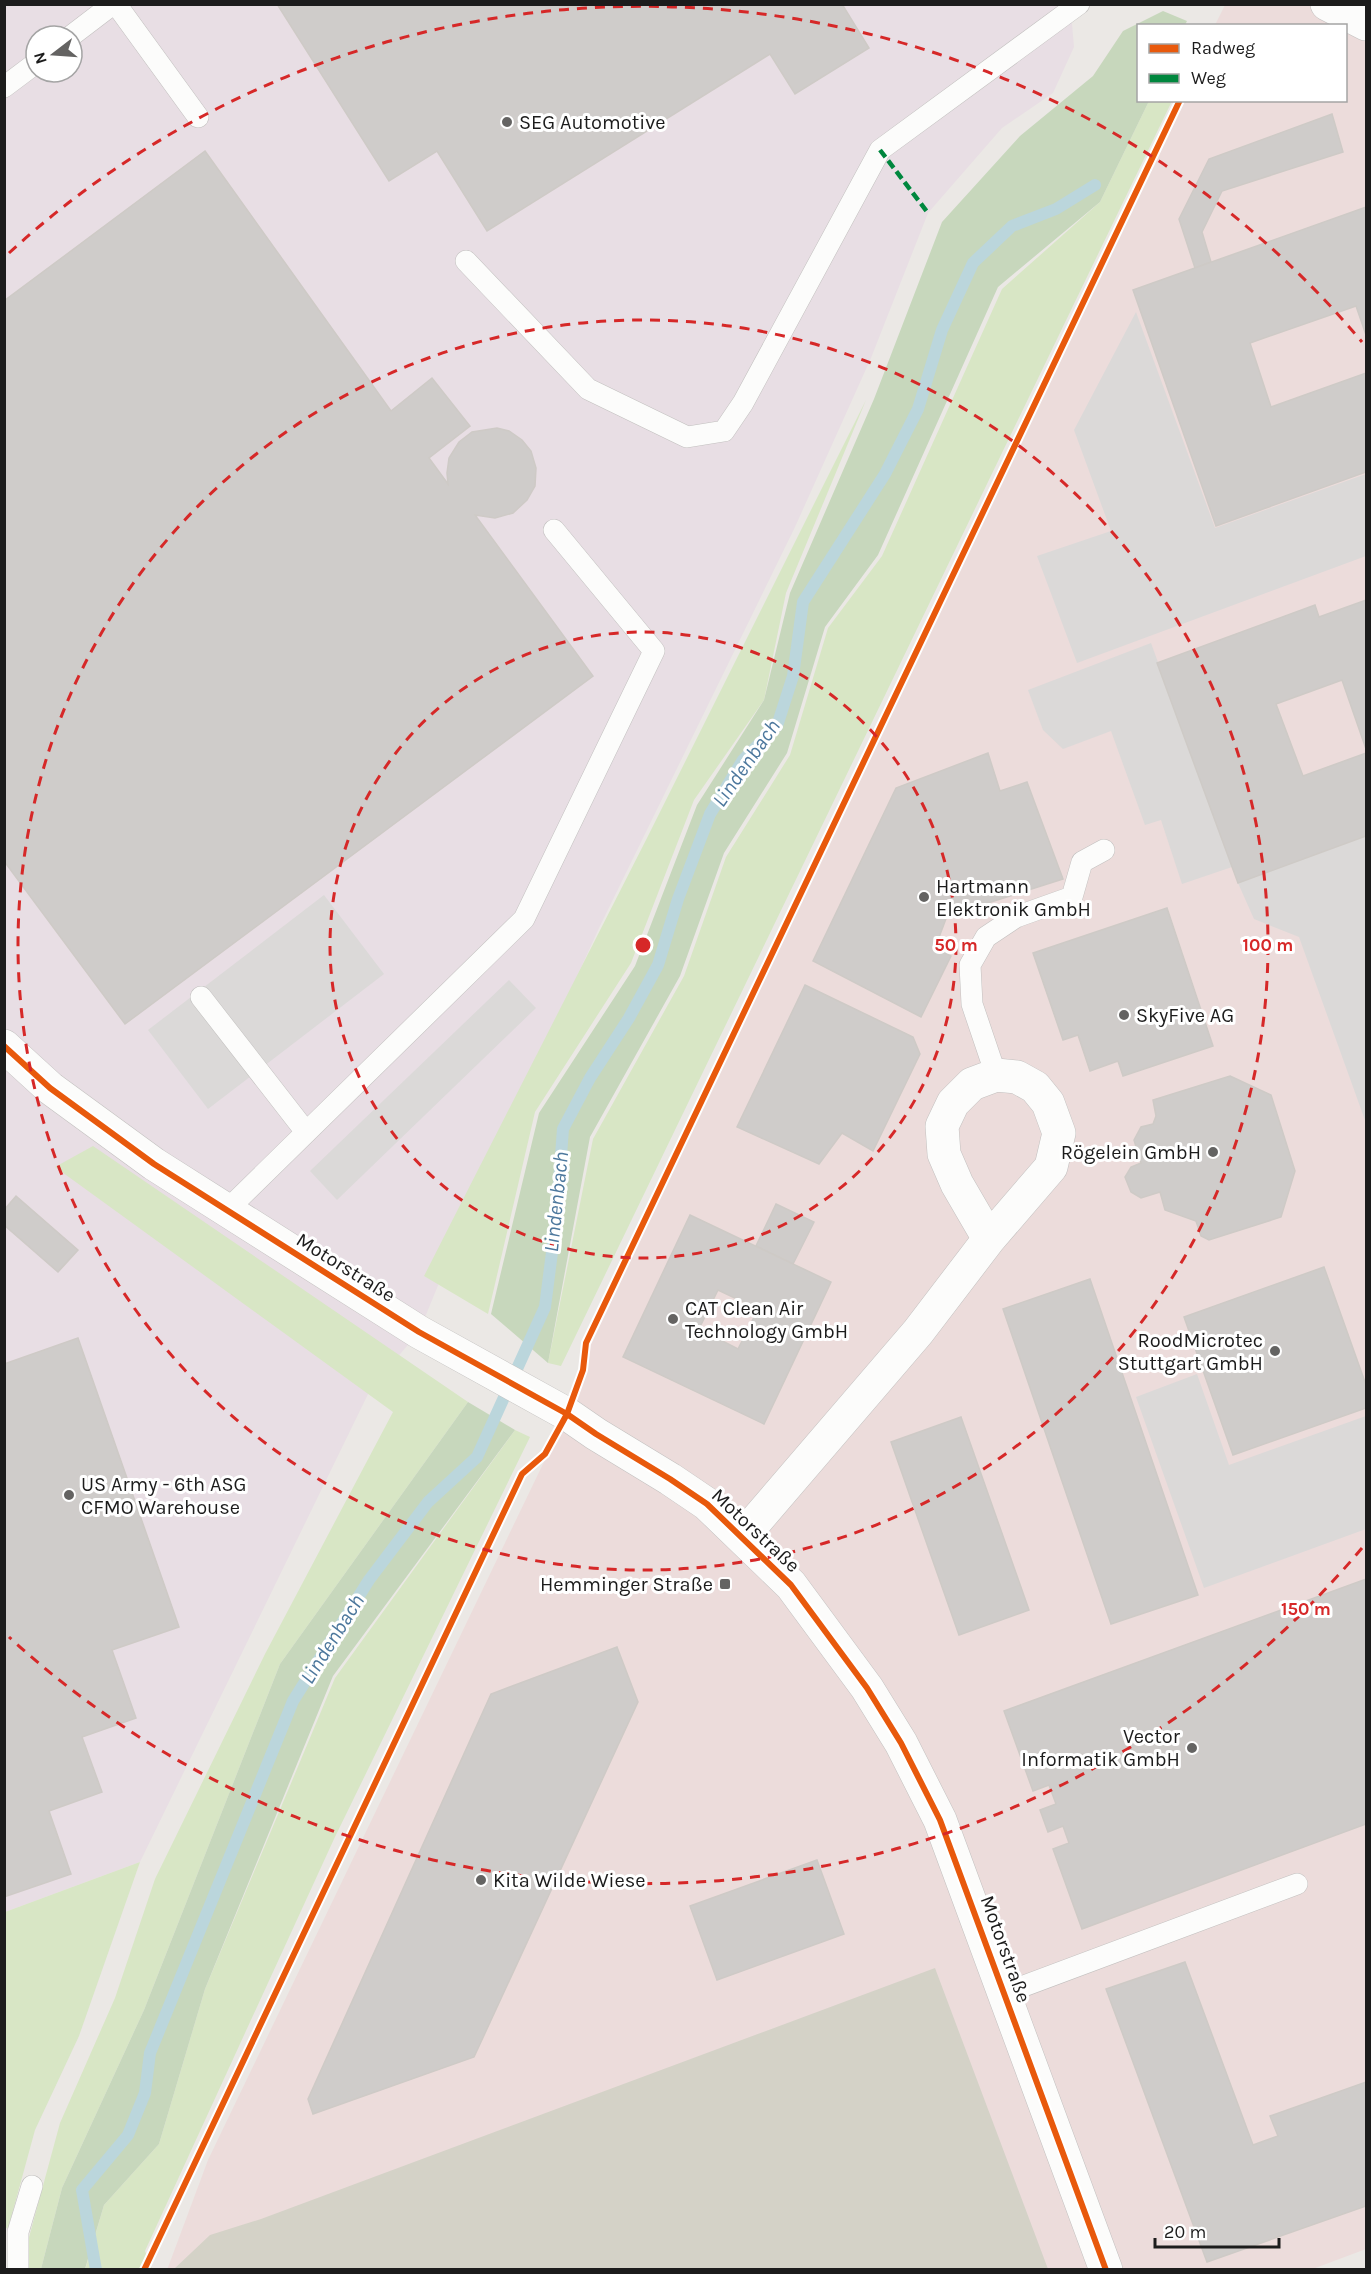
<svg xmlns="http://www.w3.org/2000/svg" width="1371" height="2274" viewBox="0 0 1371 2274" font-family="Karla,sans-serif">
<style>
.commercial{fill:#ecdcdb}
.industrial{fill:#e8dee4;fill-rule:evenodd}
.construction{fill:#d4d2c7}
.grass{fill:#d8e6c5}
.forest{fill:#c7d7bc}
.parking{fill:#dbd9d8}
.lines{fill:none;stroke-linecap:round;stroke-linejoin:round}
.stream{stroke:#bbd6dc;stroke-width:12}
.building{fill:#cfccca;stroke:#cecac6;stroke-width:1.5;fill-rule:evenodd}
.lane-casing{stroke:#c2c0bf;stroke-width:22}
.street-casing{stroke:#c2c0bf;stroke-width:34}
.lane{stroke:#fcfcfb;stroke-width:21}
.street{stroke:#fcfcfb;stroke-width:33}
.quiet{stroke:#00873e;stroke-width:4.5;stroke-dasharray:9 4.5;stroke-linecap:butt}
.cycleway-casing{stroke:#fff;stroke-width:10}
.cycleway{stroke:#e8590c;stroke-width:6}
.ring{fill:none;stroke:#d62828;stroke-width:3;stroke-dasharray:10 8}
.poi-dot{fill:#646362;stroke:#fff;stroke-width:2}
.labels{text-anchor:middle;stroke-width:6;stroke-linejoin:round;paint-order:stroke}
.poi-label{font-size:20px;fill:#1c1c1c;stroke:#fff;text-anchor:start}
.street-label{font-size:20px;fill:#1c1c1c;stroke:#fff}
.water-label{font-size:21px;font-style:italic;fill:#4d789d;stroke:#fff}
.centre{fill:#d62828;stroke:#fff;stroke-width:3}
.ring-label{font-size:18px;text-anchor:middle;font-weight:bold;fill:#d62828;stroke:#fff;stroke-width:6;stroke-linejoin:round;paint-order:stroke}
</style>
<rect width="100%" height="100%" fill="#ebe8e5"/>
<path class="commercial" d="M1225 5H1366V2249L1310 2270H167L208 2160 567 1414 583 1370 586 1343 1180 101 1346 100V26L1215 25Z"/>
<path class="industrial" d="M5 5H1079L1071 12 1074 47 1053 93 1002 128 928 213 871 358 795 527 599 928 448 1261 419 1332 371 1388 140 1862 5 1912ZM36 36H72V72H36Z"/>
<path class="construction" d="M935 1968 1048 2269H174L210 2235 261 2219Z"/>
<g class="grass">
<path d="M1149 101H1172L561 1366 548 1363 593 1139 684 976 726 857 790 755 828 628 882 556 1002 289 1100 202Z"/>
<path d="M866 400 786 593 764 700 694 800 631 963 535 1112 488 1314 424 1276 646 840Z"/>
<path d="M93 1146 468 1402 280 1664 144 2010 62 2188 41 2269 26 2270 28 2241 60 2123 115 1998 155 1879 265 1654 393 1412 55 1167Z"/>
<path d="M515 1430 530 1437 334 1839 145 2251 152 2269 85 2270 104 2205 159 2144 205 1989 335 1678Z"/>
<path d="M140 1862 79 2036 35 2130 8 2229 4 2226 5 1912Z"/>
</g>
<g class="forest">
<path d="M1163 11 1187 21 1185 25 1138 26V100L1149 101 1100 202 998 287 878 555 825 627 787 753 724 853 680 976 590 1137 548 1363 491 1314 539 1113 635 966 697 805 764 700 790 593 874 399 942 222 1020 136 1093 76 1123 31Z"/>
<path d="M468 1402 515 1430 333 1676 205 1989 159 2144 104 2205 85 2269H41L62 2188 144 2010 280 1664Z"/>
</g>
<g class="parking">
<path d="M1136 312 1215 528 1366 474V556L1077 663 1037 556 1111 531 1074 430Z"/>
<path d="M1151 643 1232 867 1182 884 1161 820 1145 825 1111 731 1063 749 1043 730 1028 690Z"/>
<path d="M1366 836V1123L1299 937 1254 919 1238 883Z"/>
<path d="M324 895 384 974 208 1109 148 1030Z"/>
<path d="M509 980 536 1008 337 1200 310 1171Z"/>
<path d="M1197 1374 1229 1465 1366 1416V1529L1204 1588 1136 1397Z"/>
</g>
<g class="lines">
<path class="stream" d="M96 2270 82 2190 128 2135 145 2093 150 2053 293 1701 369 1580 428 1502 477 1457 545 1307 556 1221 563 1129 590 1078 629 1018 658 965 678 899 710 814 743 760 777 726 793 676 803 602 885 474 918 409 942 330 973 263 1012 226 1056 209 1095 185"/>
</g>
<g class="building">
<path d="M277 4H842L869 48 795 94 770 54 487 231 437 151 389 181Z"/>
<path d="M1332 114 1343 152 1222 191 1202 232 1211 262 1195 268 1179 219 1209 159Z"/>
<path d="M205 151 391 411 432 378 470 426 429 458 448 484 447 473 449 458 459 442 472 432 497 428 509 431 522 440 531 451 536 468 535 486 527 500 513 513 495 518 475 515 593 676 125 1024 4 861V301Z"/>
<path d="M1366 207V335L1356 306 1250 343 1271 407 1366 373V472L1216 526 1133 290Z"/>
<path d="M1366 600V749L1342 680 1276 704 1303 776 1366 753V836L1238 883 1157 663 1315 605 1319 617Z"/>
<path d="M988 753 1000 791 1027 782 1063 879 947 916 935 948 951 956 921 1017 813 961 896 788Z"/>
<path d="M1167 908 1213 1046 1123 1076 1118 1061 1090 1071 1078 1035 1063 1040 1033 953Z"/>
<path d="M805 985 913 1037 920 1054 873 1151 842 1133 819 1164 737 1127Z"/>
<path d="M1230 1076 1271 1095 1295 1171 1281 1217 1209 1240 1201 1236 1196 1221 1165 1210 1160 1192 1141 1198 1131 1192 1125 1177 1131 1167 1141 1163 1134 1140 1141 1127 1153 1124 1156 1116 1153 1100Z"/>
<path d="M16 1196 78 1250 58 1272 4 1225V1210Z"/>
<path d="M776 1204 814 1222 793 1264 756 1246Z"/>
<path d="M690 1215 831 1282 764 1424 623 1357ZM718 1290 758 1309 738 1349 699 1329Z"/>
<path d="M1324 1267 1366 1385V1408L1233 1455 1184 1317Z"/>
<path d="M1090 1279 1198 1595 1111 1624 1003 1309Z"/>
<path d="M78 1338 179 1627 112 1650 136 1718 82 1737 102 1792 49 1811 71 1874 4 1897V1364Z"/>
<path d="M961 1417 1029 1610 959 1635 891 1442Z"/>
<path d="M1366 1579V1824L1082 1929 1053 1849 1069 1843 1063 1826 1048 1832 1040 1810 1056 1804 1049 1785 1033 1791 1004 1711Z"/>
<path d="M617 1647 638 1702 474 2057 313 2114 308 2099 491 1694Z"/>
<path d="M817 1860 844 1934 717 1980 690 1906Z"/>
<path d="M1185 1962 1253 2145 1278 2136 1270 2116 1366 2082V2206L1207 2262 1106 1989Z"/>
</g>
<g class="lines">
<g class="lane-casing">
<g id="lane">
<path d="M116 4 198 117"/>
<path d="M71 36 113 4"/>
<path d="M4 87 36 63"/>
<path d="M466 261 588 389 687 437 724 431 743 403 880 150 1079 4"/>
<path d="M201 997 306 1132"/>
<path d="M996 1075 972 1004 970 965 986 937 1016 917 1072 897 1082 862 1104 850"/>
<path d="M226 1211 524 919 654 651 554 530"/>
<path d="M1005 1993 1297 1884"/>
<path d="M18 2270V2232L32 2186"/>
</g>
</g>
<g class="street-casing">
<g id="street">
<path d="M1327 4 1366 24"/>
<path d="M4 1046 50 1088 154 1164 419 1332 567 1414 596 1434 670 1479 707 1504 791 1585 867 1688 901 1743 940 1820 1106 2270"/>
<path d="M743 1536 918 1332 989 1239 1051 1167 1059 1133 1048 1103 1035 1087 1017 1077 996 1075 972 1084 953 1103 942 1126 944 1154 957 1184 989 1239"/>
</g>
</g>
<use href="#lane" class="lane"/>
<use href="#street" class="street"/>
<path class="quiet" d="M880 150 928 213"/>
<g class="cycleway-casing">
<g id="cycleway">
<path d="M4 1046 50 1088 154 1164 419 1332 567 1414 596 1434 670 1479 707 1504 791 1585 867 1688 901 1743 940 1820 1106 2270"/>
<path d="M144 2270 522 1474 545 1454 567 1414 583 1370 586 1343 1180 100"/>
</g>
</g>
<use href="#cycleway" class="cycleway"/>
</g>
<g class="ring">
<circle cx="643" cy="945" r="313"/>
<circle cx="643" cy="945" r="625"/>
<path d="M1362 1548A938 938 0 0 1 9 1637M9 253A938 938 0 0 1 1362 342"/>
</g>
<g class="poi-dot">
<circle cx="507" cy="122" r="6"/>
<circle cx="924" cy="897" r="6"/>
<circle cx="1124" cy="1015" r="6"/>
<circle cx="1213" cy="1152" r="6"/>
<circle cx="673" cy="1319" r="6"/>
<circle cx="1275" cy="1351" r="6"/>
<circle cx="69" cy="1495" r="6"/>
<rect x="719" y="1578" width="12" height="12" rx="3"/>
<circle cx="1192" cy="1748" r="6"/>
<circle cx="481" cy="1880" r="6"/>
</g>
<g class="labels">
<g class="poi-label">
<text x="519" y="129">SEG Automotive</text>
<text x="936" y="893">Hartmann<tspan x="936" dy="23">Elektronik GmbH</tspan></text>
<text x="1136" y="1022">SkyFive AG</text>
<text x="1201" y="1159" text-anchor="end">Rögelein GmbH</text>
<text x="685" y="1315">CAT Clean Air<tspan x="685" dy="23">Technology GmbH</tspan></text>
<text x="1263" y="1347" text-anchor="end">RoodMicrotec<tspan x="1263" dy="23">Stuttgart GmbH</tspan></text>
<text x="81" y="1491">US Army - 6th ASG<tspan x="81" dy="23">CFMO Warehouse</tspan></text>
<text x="713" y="1591" text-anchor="end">Hemminger Straße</text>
<text x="1180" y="1743" text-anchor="end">Vector<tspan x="1180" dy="23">Informatik GmbH</tspan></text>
<text x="493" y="1887">Kita Wilde Wiese</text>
</g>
<g class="street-label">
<text transform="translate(346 1267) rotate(32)" y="7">Motorstraße</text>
<text transform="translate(756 1530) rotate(43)" y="7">Motorstraße</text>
<text transform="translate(1006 1949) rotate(70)" y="7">Motorstraße</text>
</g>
<g class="water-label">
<text transform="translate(746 763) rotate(-55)" y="7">Lindenbach</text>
<text transform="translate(556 1202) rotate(-84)" y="7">Lindenbach</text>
<text transform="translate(332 1639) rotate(-58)" y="7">Lindenbach</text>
</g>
</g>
<circle cx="643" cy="945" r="9" class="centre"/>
<g class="ring-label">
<text x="956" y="951">50 m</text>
<text x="1268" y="951">100 m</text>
<text x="1306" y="1615">150 m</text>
</g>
<rect width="1371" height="2274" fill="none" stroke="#1c1c1c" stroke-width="12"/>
<rect x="1137" y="24" width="210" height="78" fill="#ffffff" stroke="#a4a4a4" stroke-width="1.5"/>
<rect x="1149" y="44" width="30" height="9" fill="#e8590c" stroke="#a4a4a4" stroke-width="1.5"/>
<text x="1191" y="54" font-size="18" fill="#1c1c1c">Radweg</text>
<rect x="1149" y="74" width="30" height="9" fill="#00873e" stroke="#a4a4a4" stroke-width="1.5"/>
<text x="1191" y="84" font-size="18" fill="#1c1c1c">Weg</text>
<g transform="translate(54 54) rotate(253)"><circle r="28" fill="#ffffff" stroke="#a4a4a4" stroke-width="1.5"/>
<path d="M0-4.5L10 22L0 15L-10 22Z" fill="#646362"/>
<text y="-9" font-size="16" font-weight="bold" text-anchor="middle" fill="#1c1c1c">N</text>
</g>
<path d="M1155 2238v9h124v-9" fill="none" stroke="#1c1c1c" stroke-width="3"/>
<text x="1164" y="2238" font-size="18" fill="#1c1c1c" stroke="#ffffff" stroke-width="4.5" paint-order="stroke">20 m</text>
</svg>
